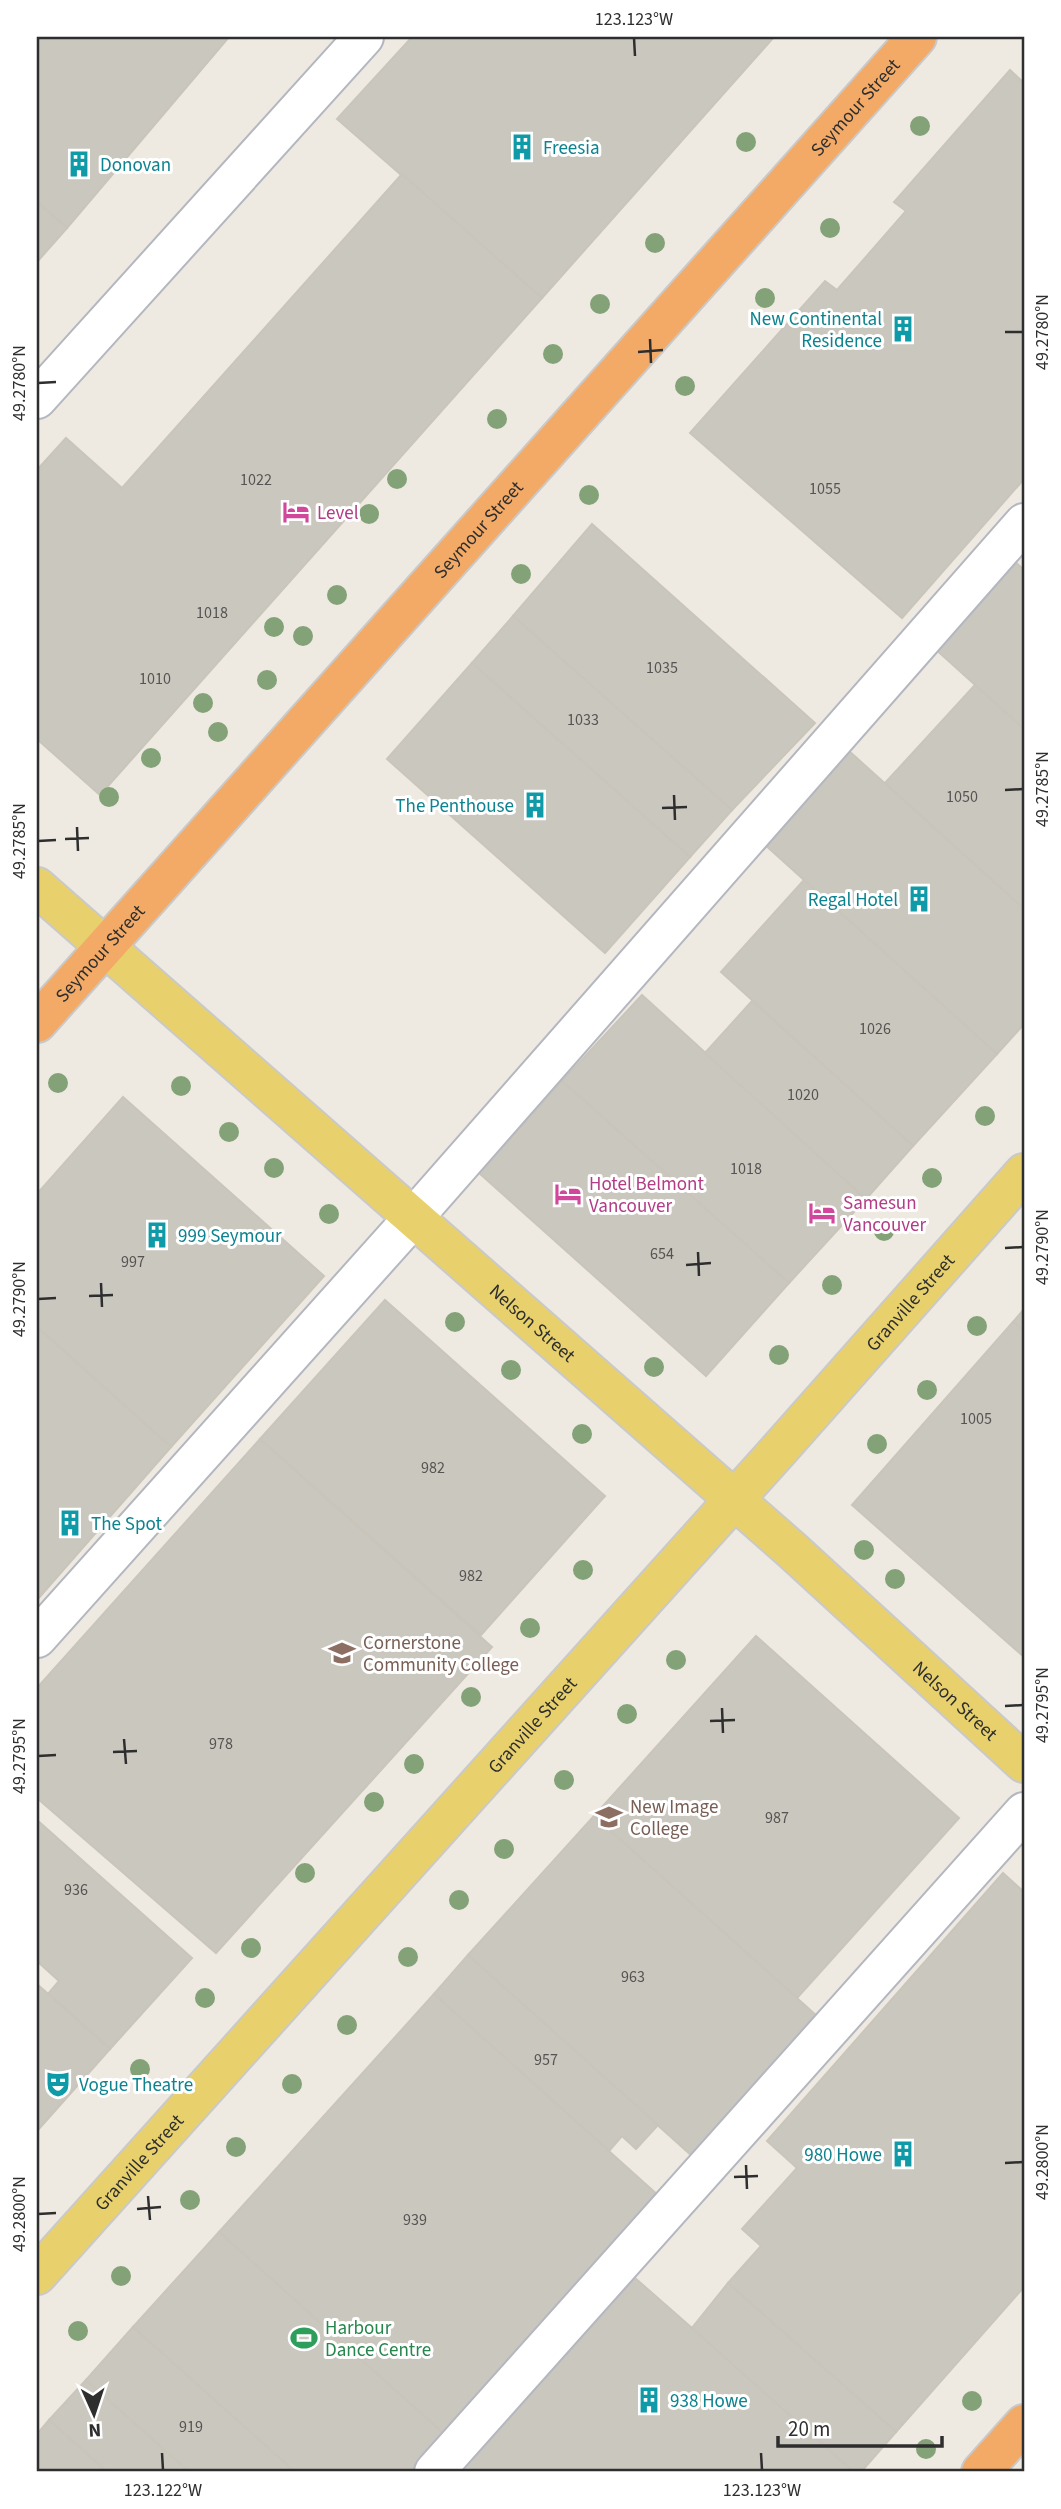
<svg xmlns="http://www.w3.org/2000/svg" width="1061" height="2509" viewBox="0 0 1061 2509" font-family="'Source Sans 3',sans-serif">
<style>
.building{fill:#cac7bf;stroke:#c9c5bb;stroke-width:2}
.lines{fill:none;stroke-linecap:round;stroke-linejoin:round}
.minor-casing{stroke:#b5b7c0;stroke-width:42}
.major-casing{stroke:#c9c9c9;stroke-width:42}
.highway-casing{stroke:#c9c9c9;stroke-width:42}
.minor{stroke:#fff;stroke-width:38}
.major{stroke:#e8d16d;stroke-width:38}
.highway{stroke:#f3aa67;stroke-width:38}
.tree{fill:#83a277}
.ticks{fill:none;stroke:#2e2e2e;stroke-width:2.5}
.labels{text-anchor:middle;stroke-width:6;stroke-linejoin:round;paint-order:stroke}
.number-label{font-size:16px;fill:#555452}
.street-label{font-size:19px;fill:#2e2e2e;stroke:#fff}
.culture-label{font-size:19px;fill:#0d838f;stroke:#fff;text-anchor:start}
.hotel-label{font-size:19px;fill:#b23c85;stroke:#fff;text-anchor:start}
.education-label{font-size:19px;fill:#785e54;stroke:#fff;text-anchor:start}
.leisure-label{font-size:19px;fill:#27864d;stroke:#fff;text-anchor:start}
.neatline{fill:none;stroke:#2e2e2e;stroke-width:2.5}
.ticks-label{font-size:18px;text-anchor:middle;fill:#2e2e2e}
</style>
<rect width="100%" height="100%" fill="#eee9e1"/>
<g class="building">
<path d="M37 37H229L67 228 37 202Z"/>
<path d="M412 37H774L542 298 337 119Z"/>
<path d="M1010 70 1024 83V479L902 618 690 433 825 281 837 290 906 211 894 202Z"/>
<path d="M402 174 542 298 100 795 37 739V470L66 438 122 488Z"/>
<path d="M37 202 67 228 37 262Z"/>
<path d="M592 524 815 723 732 810 513 616Z"/>
<path d="M1012 559 1024 570V729L933 647Z"/>
<path d="M513 616 732 810 690 857 472 663Z"/>
<path d="M472 663 690 857 605 953 387 759Z"/>
<path d="M975 685 1024 729V909L885 783Z"/>
<path d="M849 751 1024 909V1024L997 1054 764 844Z"/>
<path d="M804 880 997 1054 913 1146 721 972Z"/>
<path d="M642 995 866 1199 789 1283 562 1081Z"/>
<path d="M752 1001 913 1146 866 1199 705 1053Z"/>
<path d="M562 1081 789 1283 706 1376 479 1173Z"/>
<path d="M123 1097 324 1276 171 1447 37 1327V1194Z"/>
<path d="M385 1300 605 1496 481 1635 260 1439Z"/>
<path d="M1024 1309V1331L1013 1322Z"/>
<path d="M1013 1322 1024 1331V1657L852 1505Z"/>
<path d="M37 1327 171 1447 37 1600Z"/>
<path d="M260 1439 492 1647 216 1953 37 1798V1688Z"/>
<path d="M756 1636 959 1818 797 1998 594 1816Z"/>
<path d="M594 1816 817 2016 691 2155 468 1955Z"/>
<path d="M37 1820 192 1958 110 2049 48 1994 59 1981 37 1961Z"/>
<path d="M1003 1873 1024 1892V2287L896 2432 728 2283 761 2246 742 2229 797 2168 767 2141Z"/>
<path d="M468 1955 658 2125 636 2149 622 2136 609 2151 434 1994Z"/>
<path d="M37 1984 110 2049 37 2131Z"/>
<path d="M434 1994 659 2196 444 2434 219 2232Z"/>
<path d="M219 2232 444 2434 410 2472H295L133 2327Z"/>
<path d="M635 2278 692 2328 854 2472H461Z"/>
<path d="M728 2283 896 2432 861 2472H854L692 2328Z"/>
<path d="M133 2327 295 2472H189L86 2380Z"/>
<path d="M86 2380 189 2472H107L49 2420Z"/>
<path d="M49 2420 107 2472H37V2434Z"/>
</g>
<g class="lines">
<g class="minor-casing">
<g id="minor">
<path d="M37 399 364 37"/>
<path d="M37 1638 414 1217 1024 523"/>
<path d="M434 2472 1024 1812"/>
</g>
</g>
<g class="major-casing">
<g id="major">
<path id="s1" d="M37 887 794 1552 1024 1763"/>
<path id="s2" d="M37 2275 777 1452 1024 1173"/>
</g>
</g>
<g class="highway-casing">
<g id="highway">
<path id="s3" d="M37 1023 917 37"/>
<path d="M981 2472 1024 2424"/>
</g>
</g>
<use href="#minor" class="minor"/>
<use href="#major" class="major"/>
<use href="#highway" class="highway"/>
</g>
<g class="tree">
<circle cx="920" cy="126" r="10"/>
<circle cx="746" cy="142" r="10"/>
<circle cx="830" cy="228" r="10"/>
<circle cx="655" cy="243" r="10"/>
<circle cx="765" cy="298" r="10"/>
<circle cx="600" cy="304" r="10"/>
<circle cx="553" cy="354" r="10"/>
<circle cx="685" cy="386" r="10"/>
<circle cx="497" cy="419" r="10"/>
<circle cx="397" cy="479" r="10"/>
<circle cx="589" cy="495" r="10"/>
<circle cx="369" cy="514" r="10"/>
<circle cx="521" cy="574" r="10"/>
<circle cx="337" cy="595" r="10"/>
<circle cx="274" cy="627" r="10"/>
<circle cx="303" cy="636" r="10"/>
<circle cx="267" cy="680" r="10"/>
<circle cx="203" cy="703" r="10"/>
<circle cx="218" cy="732" r="10"/>
<circle cx="151" cy="758" r="10"/>
<circle cx="109" cy="797" r="10"/>
<circle cx="58" cy="1083" r="10"/>
<circle cx="181" cy="1086" r="10"/>
<circle cx="985" cy="1116" r="10"/>
<circle cx="229" cy="1132" r="10"/>
<circle cx="274" cy="1168" r="10"/>
<circle cx="932" cy="1178" r="10"/>
<circle cx="329" cy="1214" r="10"/>
<circle cx="884" cy="1231" r="10"/>
<circle cx="832" cy="1285" r="10"/>
<circle cx="455" cy="1322" r="10"/>
<circle cx="977" cy="1326" r="10"/>
<circle cx="779" cy="1355" r="10"/>
<circle cx="654" cy="1367" r="10"/>
<circle cx="511" cy="1370" r="10"/>
<circle cx="927" cy="1390" r="10"/>
<circle cx="582" cy="1434" r="10"/>
<circle cx="877" cy="1444" r="10"/>
<circle cx="864" cy="1550" r="10"/>
<circle cx="583" cy="1570" r="10"/>
<circle cx="895" cy="1579" r="10"/>
<circle cx="530" cy="1628" r="10"/>
<circle cx="676" cy="1660" r="10"/>
<circle cx="471" cy="1697" r="10"/>
<circle cx="627" cy="1714" r="10"/>
<circle cx="414" cy="1764" r="10"/>
<circle cx="564" cy="1780" r="10"/>
<circle cx="374" cy="1802" r="10"/>
<circle cx="504" cy="1849" r="10"/>
<circle cx="305" cy="1873" r="10"/>
<circle cx="459" cy="1900" r="10"/>
<circle cx="251" cy="1948" r="10"/>
<circle cx="408" cy="1957" r="10"/>
<circle cx="205" cy="1998" r="10"/>
<circle cx="347" cy="2025" r="10"/>
<circle cx="140" cy="2069" r="10"/>
<circle cx="292" cy="2084" r="10"/>
<circle cx="236" cy="2147" r="10"/>
<circle cx="190" cy="2200" r="10"/>
<circle cx="121" cy="2276" r="10"/>
<circle cx="78" cy="2331" r="10"/>
<circle cx="972" cy="2401" r="10"/>
<circle cx="926" cy="2449" r="10"/>
</g>
<path class="ticks" d="M634 38 635 56M1005 332H1023M650 339 651 363M638 352 663 350M38 383 56 382M1005 790 1023 789M674 795 675 820M662 808 687 807M77 827 78 851M65 839 89 838M38 841 56 840M1005 1248 1023 1247M698 1252 699 1276M686 1265 711 1263M101 1283 102 1307M89 1296 113 1295M38 1299 56 1298M1005 1706 1023 1705M722 1708 723 1733M710 1721 735 1720M124 1739 126 1764M113 1752 137 1751M38 1756 56 1755M1005 2163 1023 2162M746 2165 747 2189M734 2177 758 2176M148 2196 150 2220M137 2209 161 2207M38 2214 56 2213M162 2453 163 2470M761 2453 762 2470"/>
<defs>
<g id="building-bare" transform="scale(2.1)"><path d="M-4-6H4V6H1V3H-1V6H-4ZM-2.5-4.3h1.7v1.8h-1.7ZM.8-4.3h1.7v1.8H.8ZM-2.5-1h1.7V.8h-1.7ZM.8-1h1.7V.8H.8Z" fill="#0f9aa8" stroke="#fff" stroke-width="2.5" paint-order="stroke"/></g>
<g id="hotel-bare" transform="scale(2.1)"><path d="M-6-4.5h1.5V1H6V5H4.5V3h-9V5H-6ZM-4 0a1.8 1.8 0 1 1 3.6 0ZM.5 0V-2.5h3Q6-2.5 6 0Z" fill="#d1479c" stroke="#fff" stroke-width="2.5" paint-order="stroke"/></g>
<g id="university-bare" transform="scale(2.1)"><path d="M0-5L7-2L0 1L-7-2ZM-4 1L0 2.5L4 1V4Q0 6-4 4Z" fill="#8d6e63" stroke="#fff" stroke-width="2.5" paint-order="stroke"/></g>
<g id="theatre-bare" transform="scale(2.1)"><path d="M-5-5.5Q0-4 5-5.5V0Q5 5 0 6Q-5 5-5 0ZM-3.3-2.5H-1v1.5H-3.3ZM1-2.5H3.3v1.5H1ZM-2.8 1Q0 5.5 2.8 1Z" fill="#0f9aa8" stroke="#fff" stroke-width="2.5" paint-order="stroke"/></g>
<g id="stadium-bare" transform="scale(2.1)"><path d="M0-5a6.5 5 0 1 0 0 10a6.5 5 0 1 0 0-10ZM-3.5-1.8h7v3.6h-7Z" fill="#2e9e5b" stroke="#fff" stroke-width="2.5" paint-order="stroke"/></g>
</defs>
<g fill-rule="evenodd">
<use href="#building-bare" x="522" y="147"/>
<use href="#building-bare" x="79" y="164"/>
<use href="#building-bare" x="903" y="329"/>
<use href="#hotel-bare" x="296" y="512"/>
<use href="#building-bare" x="535" y="805"/>
<use href="#building-bare" x="919" y="899"/>
<use href="#hotel-bare" x="568" y="1194"/>
<use href="#hotel-bare" x="822" y="1213"/>
<use href="#building-bare" x="157" y="1235"/>
<use href="#building-bare" x="70" y="1523"/>
<use href="#university-bare" x="342" y="1653"/>
<use href="#university-bare" x="609" y="1817"/>
<use href="#theatre-bare" x="58" y="2084"/>
<use href="#building-bare" x="903" y="2154"/>
<use href="#stadium-bare" x="304" y="2338"/>
<use href="#building-bare" x="649" y="2400"/>
</g>
<g class="labels">
<g class="number-label">
<text x="256" y="485">1022</text>
<text x="825" y="494">1055</text>
<text x="212" y="618">1018</text>
<text x="662" y="673">1035</text>
<text x="155" y="684">1010</text>
<text x="583" y="725">1033</text>
<text x="962" y="802">1050</text>
<text x="875" y="1034">1026</text>
<text x="803" y="1100">1020</text>
<text x="746" y="1174">1018</text>
<text x="662" y="1259">654</text>
<text x="133" y="1267">997</text>
<text x="976" y="1424">1005</text>
<text x="433" y="1473">982</text>
<text x="471" y="1581">982</text>
<text x="221" y="1749">978</text>
<text x="777" y="1823">987</text>
<text x="76" y="1895">936</text>
<text x="633" y="1982">963</text>
<text x="546" y="2065">957</text>
<text x="415" y="2225">939</text>
<text x="191" y="2432">919</text>
</g>
<g class="street-label">
<text dy="7" stroke="none"><textPath href="#s3" startOffset="1228">Seymour Street</textPath></text>
<text dy="7" stroke="none"><textPath href="#s3" startOffset="662">Seymour Street</textPath></text>
<text dy="7" stroke="none"><textPath href="#s3" startOffset="94">Seymour Street</textPath></text>
<text dy="7" stroke="none"><textPath href="#s2" startOffset="1307">Granville Street</textPath></text>
<text dy="7" stroke="none"><textPath href="#s1" startOffset="660">Nelson Street</textPath></text>
<text dy="7" stroke="none"><textPath href="#s1" startOffset="1227">Nelson Street</textPath></text>
<text dy="7" stroke="none"><textPath href="#s2" startOffset="740">Granville Street</textPath></text>
<text dy="7" stroke="none"><textPath href="#s2" startOffset="152">Granville Street</textPath></text>
</g>
<g class="culture-label">
<text x="543" y="154">Freesia</text>
<text x="100" y="171">Donovan</text>
<text x="882" y="325" text-anchor="end">New Continental<tspan x="882" dy="22">Residence</tspan></text>
<text x="514" y="812" text-anchor="end">The Penthouse</text>
<text x="898" y="906" text-anchor="end">Regal Hotel</text>
<text x="178" y="1242">999 Seymour</text>
<text x="91" y="1530">The Spot</text>
<text x="79" y="2091">Vogue Theatre</text>
<text x="882" y="2161" text-anchor="end">980 Howe</text>
<text x="670" y="2407">938 Howe</text>
</g>
<g class="hotel-label">
<text x="317" y="519">Level</text>
<text x="589" y="1190">Hotel Belmont<tspan x="589" dy="22">Vancouver</tspan></text>
<text x="843" y="1209">Samesun<tspan x="843" dy="22">Vancouver</tspan></text>
</g>
<g class="education-label">
<text x="363" y="1649">Cornerstone<tspan x="363" dy="22">Community College</tspan></text>
<text x="630" y="1813">New Image<tspan x="630" dy="22">College</tspan></text>
</g>
<g class="leisure-label">
<text x="325" y="2334">Harbour<tspan x="325" dy="22">Dance Centre</tspan></text>
</g>
</g>
<rect width="1061" height="2509" fill="none" stroke="#ffffff" stroke-width="77"/>
<g transform="translate(94 2414) rotate(177)" stroke="#ffffff" stroke-width="5" paint-order="stroke">
<path d="M0-5L12 26L0 18L-12 26Z" fill="#2e2e2e"/>
<text y="-10" font-size="19" font-weight="bold" text-anchor="middle" fill="#2e2e2e">N</text>
</g>
<path d="M778 2436v10h164v-10" fill="none" stroke="#2e2e2e" stroke-width="3.5"/>
<text x="788" y="2436" font-size="21" fill="#2e2e2e" stroke="#ffffff" stroke-width="5" paint-order="stroke">20 m</text>
<rect x="38" y="38" width="985" height="2432" class="neatline"/>
<g class="ticks-label">
<text x="634" y="25">123.123°W</text>
<text transform="translate(1042 332) rotate(-90)" y="6">49.2780°N</text>
<text transform="translate(19 383) rotate(-90)" y="6">49.2780°N</text>
<text transform="translate(1042 789) rotate(-90)" y="6">49.2785°N</text>
<text transform="translate(19 841) rotate(-90)" y="6">49.2785°N</text>
<text transform="translate(1042 1247) rotate(-90)" y="6">49.2790°N</text>
<text transform="translate(19 1299) rotate(-90)" y="6">49.2790°N</text>
<text transform="translate(1042 1705) rotate(-90)" y="6">49.2795°N</text>
<text transform="translate(19 1756) rotate(-90)" y="6">49.2795°N</text>
<text transform="translate(1042 2162) rotate(-90)" y="6">49.2800°N</text>
<text transform="translate(19 2214) rotate(-90)" y="6">49.2800°N</text>
<text x="163" y="2496">123.122°W</text>
<text x="762" y="2496">123.123°W</text>
</g>
</svg>
